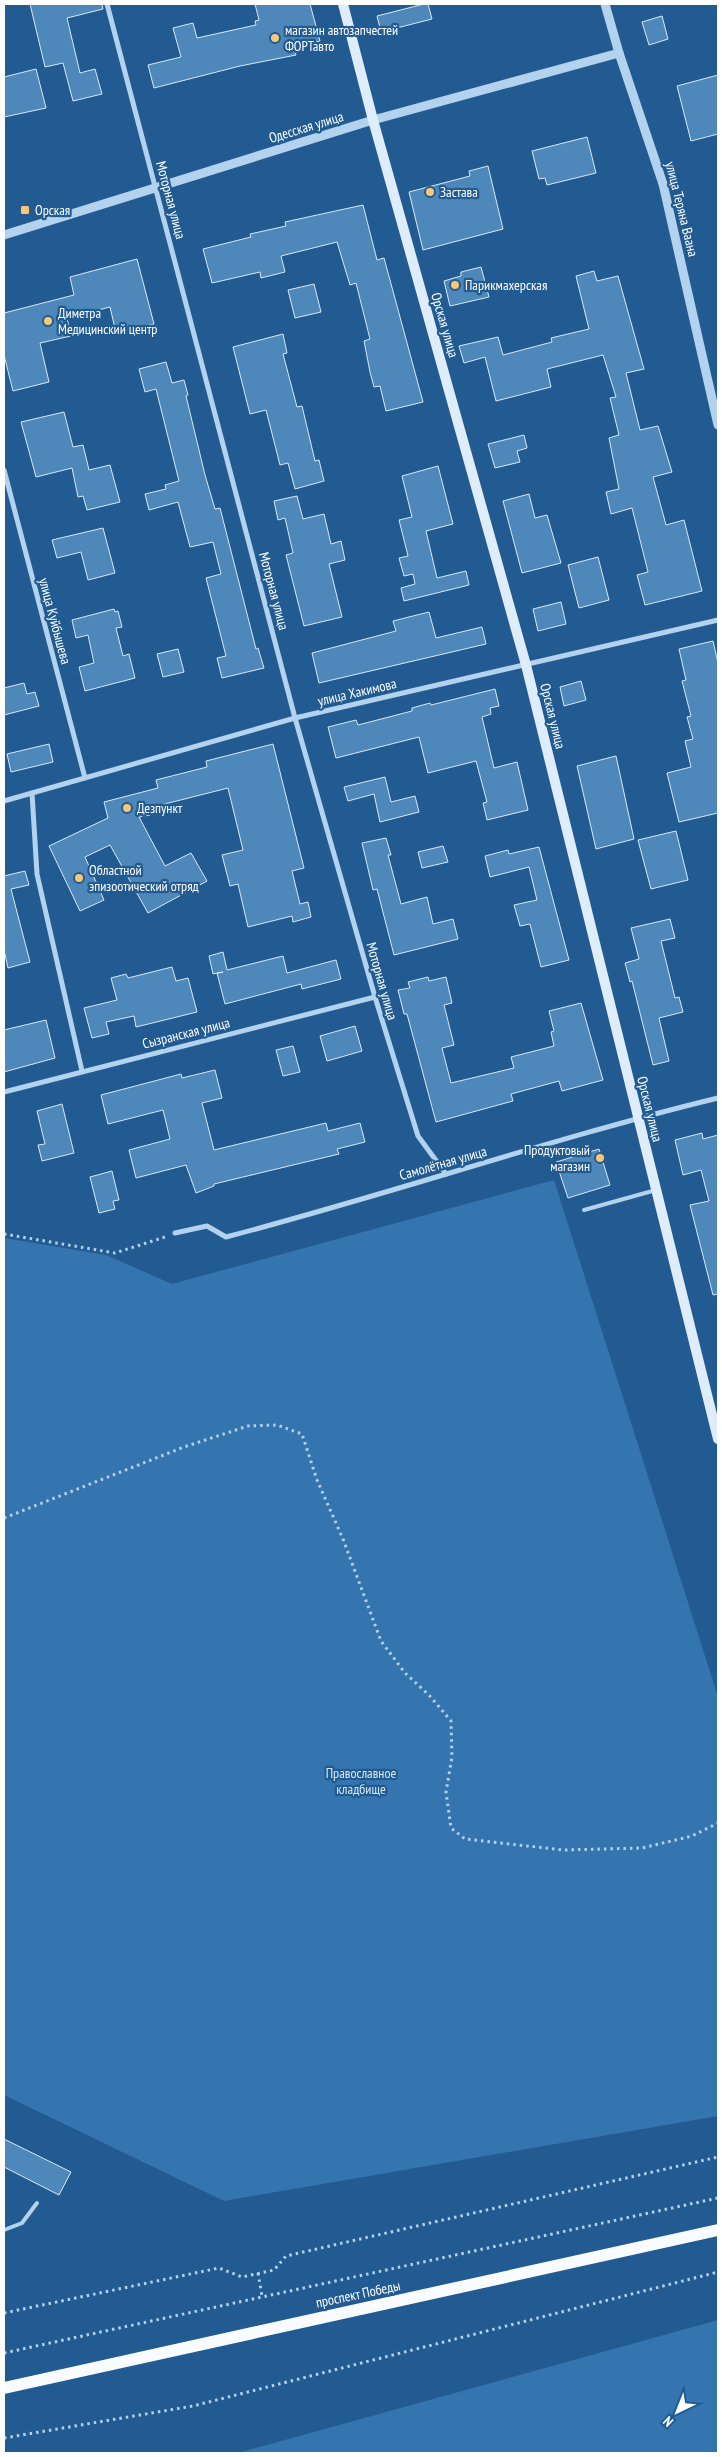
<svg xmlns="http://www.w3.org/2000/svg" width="722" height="2457" viewBox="0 0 722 2457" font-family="'PT Sans Narrow',sans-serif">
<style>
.green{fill:#3575af}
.building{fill:#4e87ba;stroke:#d8eaf9}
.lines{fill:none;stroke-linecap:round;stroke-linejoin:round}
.path{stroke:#b2d2ed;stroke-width:3;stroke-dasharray:2.5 4;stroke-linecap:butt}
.service{stroke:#b2d2ed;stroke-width:4}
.minor{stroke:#b2d2ed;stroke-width:5}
.tertiary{stroke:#b2d2ed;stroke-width:9}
.secondary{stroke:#dfedfa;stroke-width:10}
.primary{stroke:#f9fcff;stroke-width:12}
.poi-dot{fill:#fac874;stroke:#215b92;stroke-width:2}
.labels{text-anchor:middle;stroke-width:4.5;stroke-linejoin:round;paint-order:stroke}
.poi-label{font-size:14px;fill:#fff;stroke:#215b92;text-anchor:start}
.street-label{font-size:14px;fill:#fff;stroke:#215b92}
.park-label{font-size:14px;fill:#d8eaf9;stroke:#215b92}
</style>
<rect width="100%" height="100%" fill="#215b92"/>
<g class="green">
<path d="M554 1180 718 1697V2116L224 2201 4 2095V1238L106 1255 172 1284Z"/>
<path d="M718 2320V2453H238Z"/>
</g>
<g class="building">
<path d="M30 4H102L103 9 67 18 80 73 95 69 102 94 73 101 63 63 45 67Z"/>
<path d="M255 4H310L320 41 294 47 296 55 240 66 154 88 148 65 181 57 173 28 193 23 197 38 256 25 255 21 259 20Z"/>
<path d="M424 4H428L432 19 381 32 377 16Z"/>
<path d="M662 16 668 39 649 45 642 22Z"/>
<path d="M36 69 46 108 4 117V77Z"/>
<path d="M718 75V134L691 141 677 86Z"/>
<path d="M587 137 596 173 547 185 545 178 539 179 532 151Z"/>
<path d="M488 166 503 229 423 250 409 192 470 176 469 171Z"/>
<path d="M363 205 377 260 384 258 423 402 386 411 380 386 374 387 370 372 364 341 370 339 356 283 350 285 337 242 281 256 285 272 261 278 260 272 212 283 203 249 251 237 250 234 286 226 285 222Z"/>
<path d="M137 259 154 324 116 333 110 307 67 318 71 336 40 343 49 382 13 391 4 355V313L74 295 70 277Z"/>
<path d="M481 267 489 297 450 306 444 281 461 276V272Z"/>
<path d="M594 271 597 281 618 276 644 369 626 373 640 430 658 426 672 472 653 477 666 525 684 520 702 591 645 605 637 575 648 572 632 508 611 514 606 492 619 489 609 438 619 435 610 398 616 397 603 355 547 369 551 387 496 401 485 357 464 363 459 346 498 337 503 355 552 342 551 338 589 329 576 276Z"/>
<path d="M314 284 321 312 295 318 288 290Z"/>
<path d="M283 334 287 353 283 354 297 407 302 406 315 461 319 460 324 481 295 489 288 463 280 465 266 410 250 414 233 347Z"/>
<path d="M166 362 172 383 184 380 188 395 186 396 205 475 215 509 220 508 256 649 258 648 264 668 222 678 217 658 226 656 206 578 221 574 213 542 190 547 178 502 149 510 145 494 166 489 165 485 179 481 156 389 145 392 139 369Z"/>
<path d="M64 412 73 447 83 445 89 470 110 465 120 502 87 510 83 496 78 497 72 468 36 477 21 422Z"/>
<path d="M524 435 527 448 517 451 520 462 495 468 488 444Z"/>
<path d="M438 466 453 524 426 531 437 578 466 571 469 585 404 601 401 588 415 584 413 574 404 576 399 558 408 556 399 520 412 517 402 476Z"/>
<path d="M529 494 535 518 547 515 561 563 522 573 503 501Z"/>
<path d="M297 496 303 519 324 514 331 544 341 541 345 560 329 564 342 617 304 626 286 555 293 553 285 518 278 520 274 501Z"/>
<path d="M103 528 115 573 88 580 81 552 57 558 52 540Z"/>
<path d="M598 557 609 600 579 608 568 565Z"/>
<path d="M561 602 566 624 538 631 533 609Z"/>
<path d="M114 609 115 612 118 611 122 627 116 628 123 656 129 654 135 678 85 691 79 667 94 663 88 635 76 638 72 620Z"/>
<path d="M429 612 436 638 482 627 486 644 319 683 312 653 396 631 393 621Z"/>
<path d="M713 641 718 663V813L679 822 667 773 691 767 685 741 693 739 687 717 691 716 682 681 686 680 679 649Z"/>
<path d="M178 649 184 672 163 677 157 654Z"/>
<path d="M581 681 586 700 564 706 560 687Z"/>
<path d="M24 683 27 694 35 692 39 706 4 715V688Z"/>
<path d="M495 689 499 706 490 708 491 714 482 717 494 768 517 762 528 810 487 820 483 803 487 802 476 761 428 773 419 737 336 758 328 727 356 720 358 725 412 711V708L430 703 431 705Z"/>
<path d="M49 744 53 762 11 772 7 754Z"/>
<path d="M273 744 304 868 292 871 300 904 308 902 311 917 293 922 292 916 248 927 238 884 230 886 222 855 243 850 228 788 149 808 150 815 139 817 165 866 191 853 207 881 148 913 110 845 85 857 104 900 80 911 49 846 108 818 104 802 158 788 156 780 207 767 206 761Z"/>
<path d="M616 756 634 839 596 849 577 766Z"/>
<path d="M385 777 391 802 415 796 419 812 380 822 374 794 348 801 344 787Z"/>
<path d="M676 831 688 880 651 889 638 840Z"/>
<path d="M386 838 391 855H388L401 904 427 897 433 924 453 919 458 939 394 955 377 889 373 890 362 843Z"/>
<path d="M443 846 448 862 422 868 418 852Z"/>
<path d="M539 847 569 960 541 967 530 924 520 926 514 905 537 900 529 867 490 877 485 856 508 850 509 854Z"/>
<path d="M25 871 29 885 11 889 30 962 8 968 4 950V876Z"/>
<path d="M670 919 675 938 661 941 675 998 679 997 683 1012 659 1018 669 1061 653 1065 632 981 630 982 625 963 639 959 631 928Z"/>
<path d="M223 952 227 970 283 956 287 973 336 960 341 979 302 989 301 984 225 1004 217 973 223 972 213 974 209 956Z"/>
<path d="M172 967 176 981 188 978 197 1012 136 1027 134 1016 106 1022 109 1034 92 1038 84 1008 117 1000 111 978 126 974 128 978Z"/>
<path d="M428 977 429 981 446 977 452 1003 444 1005 454 1045 442 1048 451 1083 514 1068 511 1057 554 1046 551 1032 554 1031 549 1011 581 1003 603 1080 562 1091 559 1081 511 1094 513 1101 436 1122 407 1014H404L398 990 410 988 408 982Z"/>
<path d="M46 1020 55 1058 4 1072V1030Z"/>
<path d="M355 1026 362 1051 327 1061 320 1036Z"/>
<path d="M293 1046 300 1072 283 1076 276 1050Z"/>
<path d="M215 1070 222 1098 202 1103 214 1150 326 1123 328 1131 360 1123 365 1142 337 1149 339 1154 214 1184V1186L196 1193 186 1165 136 1178 129 1150 170 1139 163 1110 108 1124 101 1095 181 1074 182 1078Z"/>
<path d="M62 1104 74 1153 42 1161 38 1145 45 1144 37 1111Z"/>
<path d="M702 1133 703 1139 718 1135V1294L713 1295 690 1205 709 1201 701 1170 683 1175 675 1140Z"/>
<path d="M599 1149 610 1185 568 1198 556 1162Z"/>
<path d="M112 1171 119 1200 113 1201 115 1209 99 1213 90 1177Z"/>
<path d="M4 2139 71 2172 59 2195 4 2167Z"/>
</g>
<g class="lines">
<g class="path">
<path d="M4 1234 115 1253 165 1237"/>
<path d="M4 1518 184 1447 248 1426 277 1425 302 1434 317 1480 343 1539 381 1641 405 1673 429 1695 451 1721 452 1757 446 1792 451 1828 465 1839 563 1850 642 1848 692 1836 718 1823"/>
<path d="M258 2273 262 2296"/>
<path d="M4 2313 219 2268 242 2277 274 2270 286 2256 718 2157"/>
<path d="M4 2353 718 2198"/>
<path d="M4 2438 193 2406 718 2272"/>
</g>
<g class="service">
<path d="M584 1210 656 1190"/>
<path d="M4 2230 22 2223 37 2203"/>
</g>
<g class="minor">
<path d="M107 4 295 718 375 997 418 1136 446 1174"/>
<path d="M4 470 85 778"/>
<path d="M32 793 37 874 82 1071"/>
<path d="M4 801 295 718 718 620"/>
<path d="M4 1092 375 997"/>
<path d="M175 1233 207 1226 226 1237C391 1194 553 1138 718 1098"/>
</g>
<g class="tertiary">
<path d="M605 4 619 53 663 184 718 425"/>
<path d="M4 235 373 120 619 53"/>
</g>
<path class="secondary" d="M343 4 373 120 526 665 718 1439"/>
<path class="primary" d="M4 2388 718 2230"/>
</g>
<g class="poi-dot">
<circle cx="275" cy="38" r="5"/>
<circle cx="430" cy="192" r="5"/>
<rect x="20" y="205" width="10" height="10" rx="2.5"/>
<circle cx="455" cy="285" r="5"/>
<circle cx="48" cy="321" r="5"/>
<circle cx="127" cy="808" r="5"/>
<circle cx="79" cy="878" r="5"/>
<circle cx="600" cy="1158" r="5"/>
</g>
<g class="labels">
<g class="poi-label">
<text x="285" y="35">магазин автозапчестей<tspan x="285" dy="16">ФОРТавто</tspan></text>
<text x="440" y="197">Застава</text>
<text x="35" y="215">Орская</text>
<text x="465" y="290">Парикмахерская</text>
<text x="58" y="318">Диметра<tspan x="58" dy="16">Медицинский центр</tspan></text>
<text x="137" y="813">Дезпункт</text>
<text x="89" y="875">Областной<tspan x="89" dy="16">эпизоотический отряд</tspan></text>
<text x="590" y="1155" text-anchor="end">Продуктовый<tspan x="590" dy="16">магазин</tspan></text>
</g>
<g class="street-label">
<text transform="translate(306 127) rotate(-17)" y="5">Одесская улица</text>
<text transform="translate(171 200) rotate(75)" y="5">Моторная улица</text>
<text transform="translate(682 209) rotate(76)" y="5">улица Теряна Ваана</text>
<text transform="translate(445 325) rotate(74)" y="5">Орская улица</text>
<text transform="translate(274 591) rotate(75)" y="5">Моторная улица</text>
<text transform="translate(55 621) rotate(75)" y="5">улица Куйбышева</text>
<text transform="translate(357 692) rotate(-13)" y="5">улица Хакимова</text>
<text transform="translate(553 716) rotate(76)" y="5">Орская улица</text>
<text transform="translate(382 981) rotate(74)" y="5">Моторная улица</text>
<text transform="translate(186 1033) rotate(-14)" y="5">Сызранская улица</text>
<text transform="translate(650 1109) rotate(76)" y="5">Орская улица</text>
<text transform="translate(443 1163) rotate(-16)" y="5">Самолётная улица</text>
<text transform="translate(358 2294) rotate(-12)" y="5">проспект Победы</text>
</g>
<g class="park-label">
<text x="361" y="1778">Православное<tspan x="361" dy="16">кладбище</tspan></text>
</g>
</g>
<rect width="722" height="2457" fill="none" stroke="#ffffff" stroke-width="10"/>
<g transform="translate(677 2412) rotate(223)" stroke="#215b92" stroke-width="4" paint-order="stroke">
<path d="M0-4L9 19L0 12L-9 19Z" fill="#ffffff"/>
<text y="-8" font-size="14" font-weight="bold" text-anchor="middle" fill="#ffffff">N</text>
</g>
</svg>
